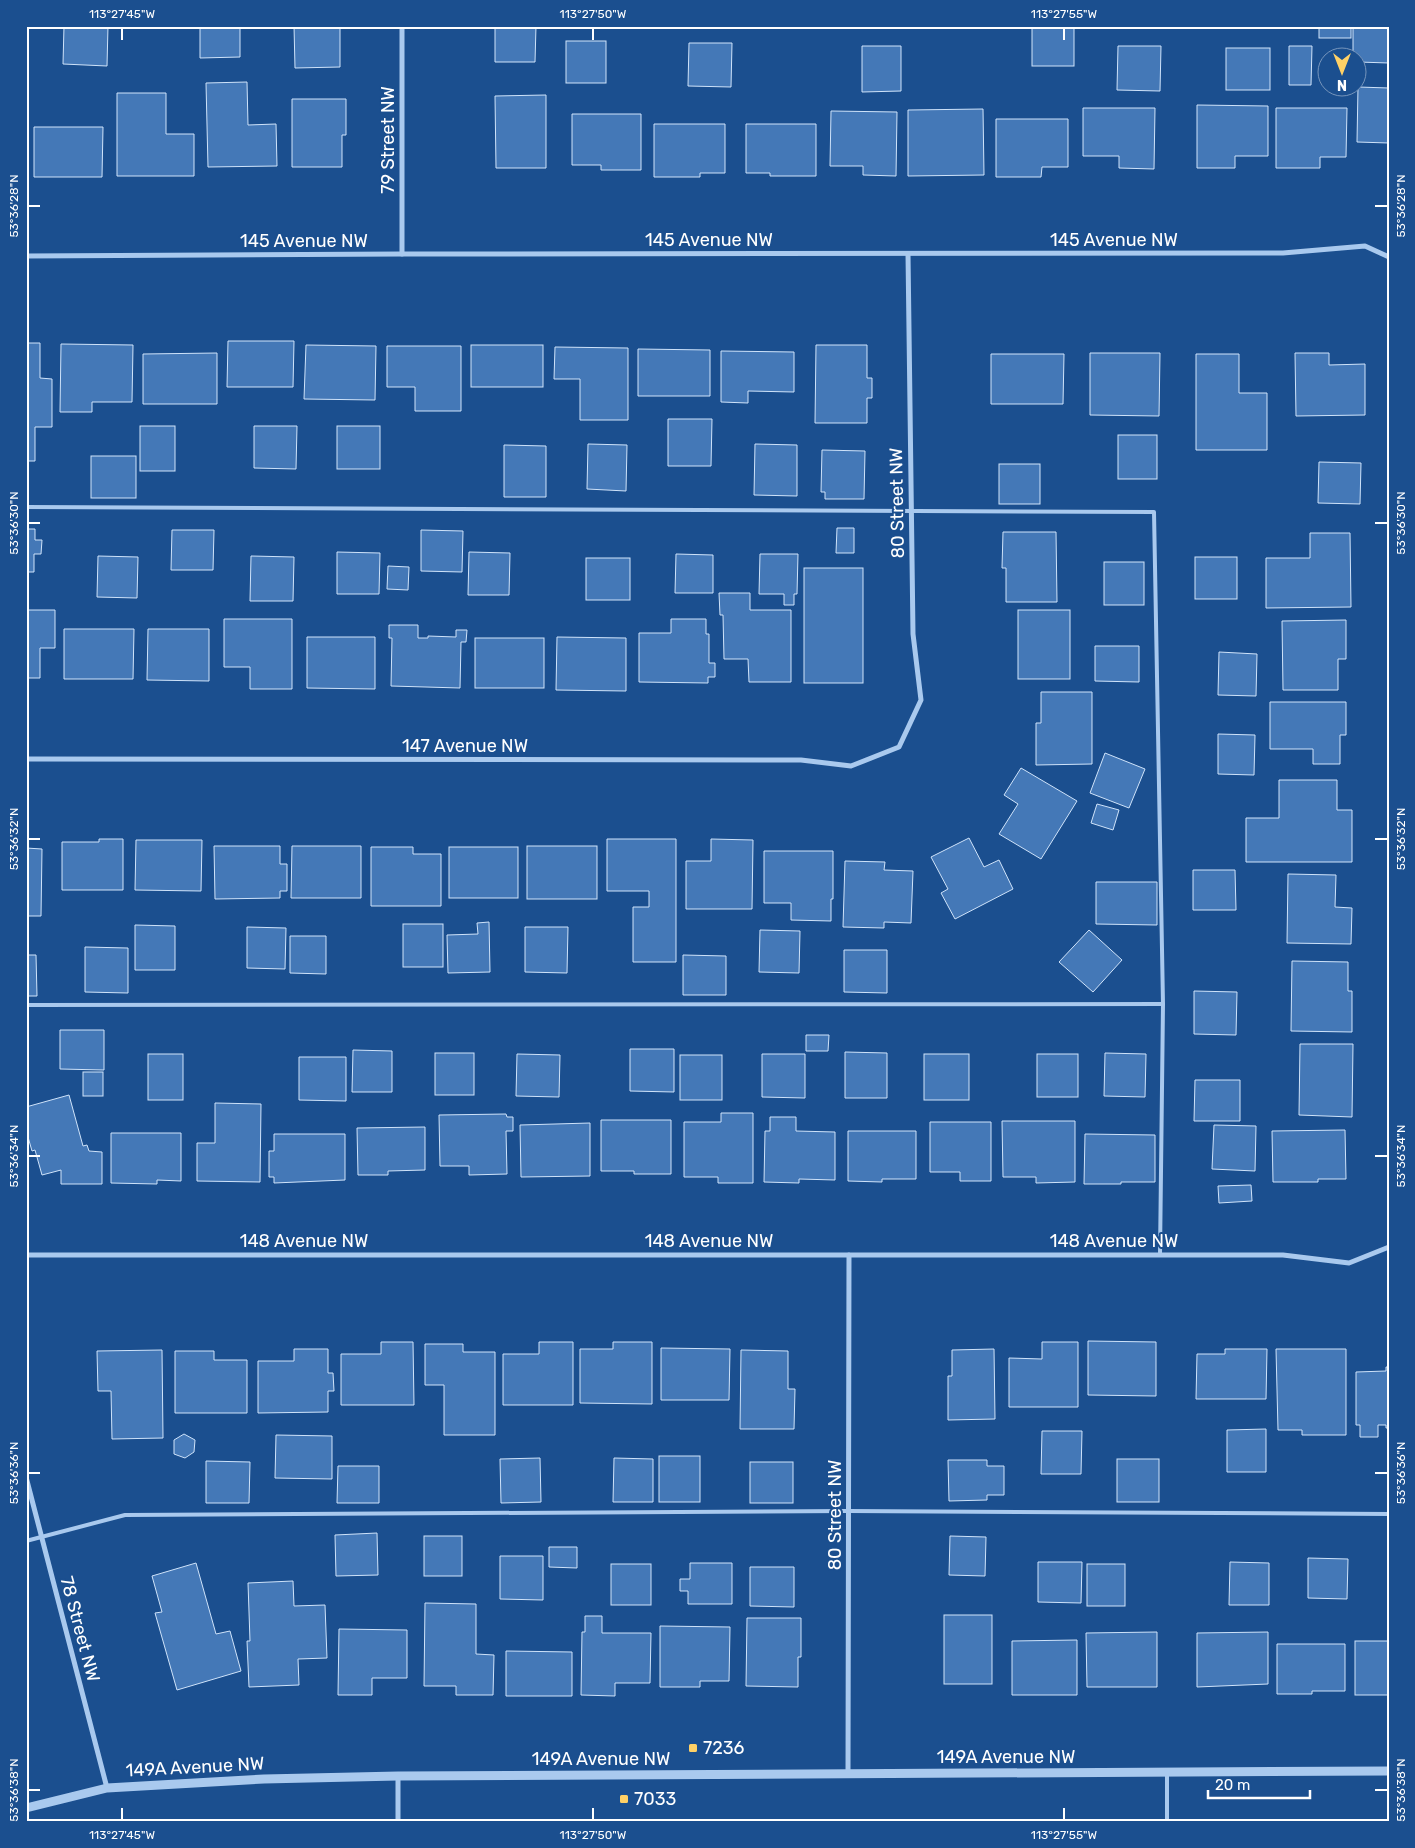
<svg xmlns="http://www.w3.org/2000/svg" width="1415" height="1848" viewBox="0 0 1415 1848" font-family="Rubik,sans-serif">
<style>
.building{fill:#4478b7;stroke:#cfe3fa}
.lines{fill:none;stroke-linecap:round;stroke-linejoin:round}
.service{stroke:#a9c9ee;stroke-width:4}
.minor{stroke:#a9c9ee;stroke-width:5}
.tertiary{stroke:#a9c9ee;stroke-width:9}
.ticks{fill:none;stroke:#fff;stroke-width:2}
.poi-dot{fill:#ffd166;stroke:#1b4f8f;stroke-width:2}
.labels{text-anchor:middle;stroke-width:4;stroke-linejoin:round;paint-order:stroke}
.street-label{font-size:18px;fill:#fff;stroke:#1b4f8f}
.poi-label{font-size:18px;fill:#fff;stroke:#1b4f8f;text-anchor:start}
.neatline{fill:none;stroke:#fff;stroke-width:2}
.ticks-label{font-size:12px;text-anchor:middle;fill:#fff}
</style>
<rect width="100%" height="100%" fill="#1b4f8f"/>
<g class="building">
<path d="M64 26H108L107 66 63 64Z"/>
<path d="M200 26H240V57L200 58Z"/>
<path d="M294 26H340V67L295 68Z"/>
<path d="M495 26H536L535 62H495Z"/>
<rect x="1032" y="26" width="42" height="40"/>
<rect x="1319" y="26" width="32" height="12"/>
<path d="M1353 26H1389V63L1358 62V58H1353Z"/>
<rect x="566" y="41" width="40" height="42"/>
<path d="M689 43H732L731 87 688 86Z"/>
<path d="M862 46H901V91L862 92Z"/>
<path d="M1118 46H1161L1160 91 1117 90Z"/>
<path d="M1289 46H1312L1311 85H1289Z"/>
<rect x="1226" y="48" width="44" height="42"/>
<path d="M247 82 248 125 276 124 277 166 208 167 206 83Z"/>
<path d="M1358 87 1389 88V143L1357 142Z"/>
<path d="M117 93H166V134H194V176H117Z"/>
<path d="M546 95V168H496L495 96Z"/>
<path d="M292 99H346V135H342V167H292Z"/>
<path d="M1197 105 1268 106V156H1235V168H1197Z"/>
<path d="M1083 108H1155L1154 169 1119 168V156H1083Z"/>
<path d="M1276 108H1347L1346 157H1320V168H1276Z"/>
<path d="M983 109 984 175 908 176V110Z"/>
<path d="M831 111 897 112 896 176 863 175V166H830Z"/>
<path d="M572 114H641V170H601V165H572Z"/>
<path d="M996 119H1068V167H1042L1041 177H996Z"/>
<path d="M654 124H725V173H700V177H654Z"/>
<path d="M746 124H816V176H770V173H746Z"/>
<path d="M34 127H103L102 177H34Z"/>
<path d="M228 341H294L293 387H227Z"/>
<path d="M26 343H40V378L52 379V427H35V461H26Z"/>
<path d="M61 344 133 345 132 402H92V412H60Z"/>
<path d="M306 345 376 346 375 400 304 399Z"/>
<rect x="471" y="345" width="72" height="42"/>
<path d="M816 345H867V378H872V398H867V423H815Z"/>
<path d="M387 346H461V411H415V387H387Z"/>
<path d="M555 347 628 348V420H580V379H554Z"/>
<path d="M638 349 710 350V396H638Z"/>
<path d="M721 351 794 352V392L748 391V403L721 402Z"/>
<path d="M217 353V404H143V354Z"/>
<path d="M1090 353H1160L1159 416 1090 415Z"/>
<path d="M1295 353H1329V365L1365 364V415L1296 416Z"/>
<path d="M991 354H1064L1063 404H991Z"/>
<path d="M1196 354H1239V393H1267V450H1196Z"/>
<path d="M668 419H712L711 466H668Z"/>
<rect x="140" y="426" width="35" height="45"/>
<path d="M254 426H297L296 469 254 468Z"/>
<rect x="337" y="426" width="43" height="43"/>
<rect x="1118" y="435" width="39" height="44"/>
<path d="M588 444 627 445 626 491 587 489Z"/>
<path d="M755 444 797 445V496L754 495Z"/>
<path d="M504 445 546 446V497H504Z"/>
<path d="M822 450 865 451 864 499H825V492H821Z"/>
<rect x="91" y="456" width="45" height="42"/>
<path d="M1319 462 1361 463 1360 504 1318 503Z"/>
<rect x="999" y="464" width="41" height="40"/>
<path d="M837 528H854V553H836Z"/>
<path d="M26 529H35V540H42L41 554H34V572H26Z"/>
<path d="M172 530H214L213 570H171Z"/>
<path d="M421 530 463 531 462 572 421 571Z"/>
<path d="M1003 532H1056L1057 602H1006V568H1002Z"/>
<path d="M1310 533H1350L1351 607 1266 608V558H1310Z"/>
<path d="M337 552 380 553 379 594H337Z"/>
<path d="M469 552 510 553 509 595H468Z"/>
<path d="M676 554 713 555V593H675Z"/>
<path d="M760 554H798L797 594H794V605H784V594H759Z"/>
<path d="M98 556 138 557 137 598 97 597Z"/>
<path d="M251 556 294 557 293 601H250Z"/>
<rect x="1195" y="557" width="42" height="42"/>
<rect x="586" y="558" width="44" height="42"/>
<rect x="1104" y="562" width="40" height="43"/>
<path d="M388 566 409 567 408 590 387 589Z"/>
<rect x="804" y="568" width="59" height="115"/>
<path d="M719 593H750V610H791V682H749L748 659H724L723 615H720Z"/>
<path d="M26 610H55V648H40V678H26Z"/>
<rect x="1018" y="610" width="52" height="69"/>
<path d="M224 619H292V689H250V667H224Z"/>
<path d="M671 619H706V634H709V663H715V677H708V683L639 682V633H671Z"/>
<path d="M1346 620V659H1338V690H1283L1282 621Z"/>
<path d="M389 625H418V638H428V636L456 637V630H467L466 642H461L460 688 391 686 392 638H389Z"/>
<path d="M64 629H134L133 679H64Z"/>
<path d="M148 629H209V681L147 680Z"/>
<path d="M307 637H375V689L307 688Z"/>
<path d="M557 637 626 638V691L556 690Z"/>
<rect x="475" y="638" width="69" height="50"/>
<path d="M1095 646H1139V682L1095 681Z"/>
<path d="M1219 652 1257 654 1256 696 1218 695Z"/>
<path d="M1041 692H1092V764L1036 765V723H1041Z"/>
<path d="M1270 702H1346V735H1340V764H1313V749H1270Z"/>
<path d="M1218 734 1255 735 1254 775 1218 774Z"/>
<path d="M1105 753 1145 769 1129 808 1090 793Z"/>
<path d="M1021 768 1077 801 1041 859 999 834 1018 804 1004 795Z"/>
<path d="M1279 780H1337V810H1352V862H1246V818H1279Z"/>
<path d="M1097 804 1119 810 1113 830 1091 823Z"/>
<path d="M969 838 984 867 999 860 1013 889 955 919 941 893 948 889 931 857Z"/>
<path d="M99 839H123V890H62V842H99Z"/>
<path d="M607 839H676V962H633V907H649V891H607Z"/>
<path d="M711 839 753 840 752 909H686V861H711Z"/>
<path d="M136 840H202L201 891 135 890Z"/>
<path d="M214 846H280V864H287V891H280V898L215 899Z"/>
<path d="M292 846H361V898H291Z"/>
<rect x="527" y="846" width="70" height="53"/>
<path d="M371 847H413V854H441V906H371Z"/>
<rect x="449" y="847" width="69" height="51"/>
<path d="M26 848 42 849 41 916H26Z"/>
<path d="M764 851H833V899H831V921L791 920V903H764Z"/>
<path d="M845 861 885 862 884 870 913 871 911 923 884 922V928L843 927Z"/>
<path d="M1193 870H1235L1236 910H1193Z"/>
<path d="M1288 874 1336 875 1335 907 1352 908 1351 944 1287 943Z"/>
<path d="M1096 882H1157V925L1096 924Z"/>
<path d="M489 922 490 972 448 973 447 935 478 934 477 923Z"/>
<rect x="403" y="924" width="40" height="43"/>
<path d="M135 925 175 926V970H135Z"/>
<path d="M247 927 286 928 285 969 247 968Z"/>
<path d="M525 927H568L567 973 525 972Z"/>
<path d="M760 930 800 931 799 973 759 972Z"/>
<path d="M1089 930 1122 960 1093 992 1059 962Z"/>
<path d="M290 936H326V974L290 973Z"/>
<path d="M85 947 128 948V993L85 992Z"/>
<path d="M844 950H887V993L844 992Z"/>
<path d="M26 955H36L37 996H26Z"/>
<path d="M683 955 726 956V995H683Z"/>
<path d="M1292 961 1348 962V991H1352V1032L1291 1031Z"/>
<path d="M1194 991 1237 992 1236 1035 1194 1034Z"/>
<path d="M60 1030H104V1070L60 1069Z"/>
<path d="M806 1035H829L828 1051H806Z"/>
<path d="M1300 1044H1353L1352 1117 1299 1115Z"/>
<path d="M630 1049H674V1092L630 1091Z"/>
<path d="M353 1050 392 1051V1092H352Z"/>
<path d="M845 1052 887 1053V1098H845Z"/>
<rect x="435" y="1053" width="39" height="42"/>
<path d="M1105 1053 1146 1054 1145 1097 1104 1096Z"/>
<rect x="148" y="1054" width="35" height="46"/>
<path d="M517 1054 560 1055 559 1097 516 1096Z"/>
<path d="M762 1054H805V1098L762 1097Z"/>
<rect x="924" y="1054" width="45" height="46"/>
<rect x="1037" y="1054" width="41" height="43"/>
<rect x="680" y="1055" width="42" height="45"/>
<path d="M299 1057H346V1101L299 1100Z"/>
<rect x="83" y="1072" width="20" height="24"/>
<path d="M1195 1080H1240V1121H1194Z"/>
<path d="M69 1095 83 1146 87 1145 89 1151 102 1152V1184H61V1170L42 1175 35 1150 32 1151 26 1130V1107Z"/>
<path d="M215 1103 261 1104 260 1182 197 1181V1143H215Z"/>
<path d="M721 1113H753V1183H718V1177H684V1122H721Z"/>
<path d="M506 1114 507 1117H513V1131H506L507 1174 469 1175V1166H440L439 1115Z"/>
<path d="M770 1117H796V1131L835 1132V1180L799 1179V1183L764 1182 765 1131H770Z"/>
<path d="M601 1120H671V1174H634V1171H601Z"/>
<path d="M1002 1121H1075V1182L1036 1183V1177H1003Z"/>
<path d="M930 1122H991V1181H960V1172H930Z"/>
<path d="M590 1123V1176L521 1177 520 1125Z"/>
<path d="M1214 1125 1256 1126 1255 1171 1212 1169Z"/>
<path d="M425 1127V1170L388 1171V1175H358L357 1128Z"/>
<path d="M1345 1130 1346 1179H1318V1182H1273L1272 1131Z"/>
<path d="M848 1131H916V1179H882V1182L848 1181Z"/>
<path d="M111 1133H181V1181L157 1180V1184L111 1183Z"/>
<path d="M274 1134H345V1180L274 1183V1177H269V1151H274Z"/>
<path d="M1085 1134 1155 1135V1182H1121V1184H1084Z"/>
<path d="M1251 1185 1252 1201 1219 1203 1218 1186Z"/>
<path d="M1088 1341 1156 1342V1396L1088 1395Z"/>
<path d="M381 1342H413L414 1405H341V1354H381Z"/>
<path d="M539 1342H573V1405H503V1354H539Z"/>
<path d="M613 1342H652V1404L580 1403V1349H613Z"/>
<path d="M1042 1342H1078V1407H1009V1358L1042 1359Z"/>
<path d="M425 1344H463V1352H495V1435H444V1385H425Z"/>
<path d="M661 1348 730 1349 729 1400H661Z"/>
<path d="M294 1349H328V1373H333L334 1391H328V1412L258 1413V1361H294Z"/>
<path d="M994 1349 995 1419 948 1420V1376H952V1350Z"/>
<path d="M1225 1349H1267L1266 1399H1196L1197 1354H1225Z"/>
<path d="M1276 1349H1346V1435H1302V1430H1278Z"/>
<path d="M162 1350 163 1438 112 1439 111 1391H98L97 1351Z"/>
<path d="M741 1350 788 1351V1389H795L794 1429H740Z"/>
<path d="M175 1351H214V1360H247V1413H175Z"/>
<path d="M1386 1367H1389V1428H1386V1425H1378V1437H1360V1425H1356V1372L1386 1371Z"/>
<path d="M1266 1429V1472H1227V1430Z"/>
<path d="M1042 1431H1082L1081 1474H1041Z"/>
<path d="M184 1434 195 1440 194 1452 185 1458 174 1454V1440Z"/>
<path d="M276 1435 332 1436V1479L275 1478Z"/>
<rect x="659" y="1456" width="41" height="46"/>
<path d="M540 1458 541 1502 501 1503 500 1459Z"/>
<path d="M614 1458 653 1459V1502H613Z"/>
<rect x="1117" y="1459" width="42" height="43"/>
<path d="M948 1460H987V1466H1004V1495H987V1500L949 1501Z"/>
<path d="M206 1461 250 1462 249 1503H206Z"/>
<rect x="750" y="1462" width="43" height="41"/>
<path d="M338 1466H379V1503H337Z"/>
<path d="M377 1533 378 1575 336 1576 335 1535Z"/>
<rect x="424" y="1536" width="38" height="40"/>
<path d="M950 1536 986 1537 985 1576 949 1575Z"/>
<path d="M549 1547H577V1568L549 1567Z"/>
<path d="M500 1556H543V1600L500 1599Z"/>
<path d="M1308 1558 1348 1559 1347 1599 1308 1598Z"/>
<path d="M1038 1562H1082L1081 1603 1038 1602Z"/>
<path d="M1230 1562 1269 1563V1605H1229Z"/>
<path d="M196 1563 216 1634 230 1631 241 1671 177 1690 155 1613 162 1612 152 1576Z"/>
<path d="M690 1563H732V1604H688V1591H680V1579H690Z"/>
<rect x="611" y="1564" width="40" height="41"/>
<rect x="1087" y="1564" width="38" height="42"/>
<path d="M750 1567H794V1607L750 1606Z"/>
<path d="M293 1581 294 1606 325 1605 327 1658 298 1659 299 1685 249 1687 247 1641H250L248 1583Z"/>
<path d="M425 1603 476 1604V1654L494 1655 493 1695H456V1686H424Z"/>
<rect x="944" y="1615" width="48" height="69"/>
<path d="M585 1616H602V1633H651L650 1683H615V1696L581 1695 582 1632H585Z"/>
<path d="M747 1618H801V1657H798V1687L746 1686Z"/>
<path d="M660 1626 730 1627 729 1681H700V1687H660Z"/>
<path d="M339 1629 407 1630V1678H372V1695H338Z"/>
<path d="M1157 1632V1687H1087L1086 1633Z"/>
<path d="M1268 1632V1684L1197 1687V1633Z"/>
<path d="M1077 1640V1695H1012V1641Z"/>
<rect x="1355" y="1641" width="34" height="54"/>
<path d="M1277 1644H1345V1691H1312V1694H1277Z"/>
<path d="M506 1651 572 1652V1696H506Z"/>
</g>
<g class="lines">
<g class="service">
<path d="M26 507 1154 512 1163 1004 1160 1255"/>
<path d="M26 1005 1163 1004"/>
<path d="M26 1541 125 1515 848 1511 1389 1514"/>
<path d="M1167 1772V1822"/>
</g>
<g class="minor">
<path d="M402 26V254"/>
<path d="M26 256 402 254 1283 253 1365 246 1389 257"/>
<path d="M26 759 801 760 851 766 899 747 921 700 913 634 908 254"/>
<path d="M26 1255H1283L1349 1263 1389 1247"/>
<path d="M26 1477 107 1788"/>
<path d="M848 1774 849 1255"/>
<path d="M398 1776V1822"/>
</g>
<path class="tertiary" d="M26 1808 107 1788 264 1779 398 1776 1389 1771"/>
</g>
<path class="ticks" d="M122 28V40M593 28V40M1064 28V40M28 206H40M1375 206H1388M28 523H40M1375 523H1388M28 839H40M1375 839H1388M28 1156H40M1375 1156H1388M28 1473H40M1375 1473H1388M28 1790H40M1375 1790H1388M122 1808V1820M593 1808V1820M1064 1808V1820"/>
<g class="poi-dot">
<rect x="688" y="1743" width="10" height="10" rx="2.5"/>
<rect x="619" y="1794" width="10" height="10" rx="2.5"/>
</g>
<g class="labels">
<g class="street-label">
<text transform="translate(388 140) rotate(-90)" y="6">79 Street NW</text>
<text x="709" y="246">145 Avenue NW</text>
<text x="1114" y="246">145 Avenue NW</text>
<text x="304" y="247">145 Avenue NW</text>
<text transform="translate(897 503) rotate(-91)" y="6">80 Street NW</text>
<text x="465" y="752">147 Avenue NW</text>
<text x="304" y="1247">148 Avenue NW</text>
<text x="709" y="1247">148 Avenue NW</text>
<text x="1114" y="1247">148 Avenue NW</text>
<text transform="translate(835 1515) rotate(-90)" y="6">80 Street NW</text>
<text transform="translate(80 1629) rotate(75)" y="6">78 Street NW</text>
<text x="1006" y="1763">149A Avenue NW</text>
<text x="601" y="1765">149A Avenue NW</text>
<text transform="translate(195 1767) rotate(-3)" y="6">149A Avenue NW</text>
</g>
<g class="poi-label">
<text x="703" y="1754">7236</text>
<text x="634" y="1805">7033</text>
</g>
</g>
<rect width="1415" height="1848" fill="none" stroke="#1b4f8f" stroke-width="55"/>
<g transform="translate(1342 72) rotate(180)"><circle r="24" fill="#1b4f8f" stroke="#7695bc"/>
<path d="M0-4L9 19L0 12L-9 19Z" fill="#ffd166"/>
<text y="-8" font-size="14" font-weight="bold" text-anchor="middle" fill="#ffffff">N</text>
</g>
<path d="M1208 1790v8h102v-8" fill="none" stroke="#ffffff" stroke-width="2.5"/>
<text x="1215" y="1790" font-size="15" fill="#ffffff" stroke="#1b4f8f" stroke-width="4" paint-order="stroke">20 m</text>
<rect x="28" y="28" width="1360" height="1792" class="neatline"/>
<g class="ticks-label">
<text x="122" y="18">113°27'45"W</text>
<text x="593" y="18">113°27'50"W</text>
<text x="1064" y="18">113°27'55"W</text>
<text transform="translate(1401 206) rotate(-90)" y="4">53°36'28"N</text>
<text transform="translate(14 206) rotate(-90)" y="4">53°36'28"N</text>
<text transform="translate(1401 523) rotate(-90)" y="4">53°36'30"N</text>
<text transform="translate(14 523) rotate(-90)" y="4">53°36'30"N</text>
<text transform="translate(1401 839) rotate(-90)" y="4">53°36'32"N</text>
<text transform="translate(14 839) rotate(-90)" y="4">53°36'32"N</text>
<text transform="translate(1401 1156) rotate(-90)" y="4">53°36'34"N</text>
<text transform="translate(14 1156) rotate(-90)" y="4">53°36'34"N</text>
<text transform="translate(1401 1473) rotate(-90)" y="4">53°36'36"N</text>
<text transform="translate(14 1473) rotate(-90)" y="4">53°36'36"N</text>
<text transform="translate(1401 1790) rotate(-90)" y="4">53°36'38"N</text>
<text transform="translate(14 1790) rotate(-90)" y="4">53°36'38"N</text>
<text x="122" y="1839">113°27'45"W</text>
<text x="593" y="1839">113°27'50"W</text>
<text x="1064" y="1839">113°27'55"W</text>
</g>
</svg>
